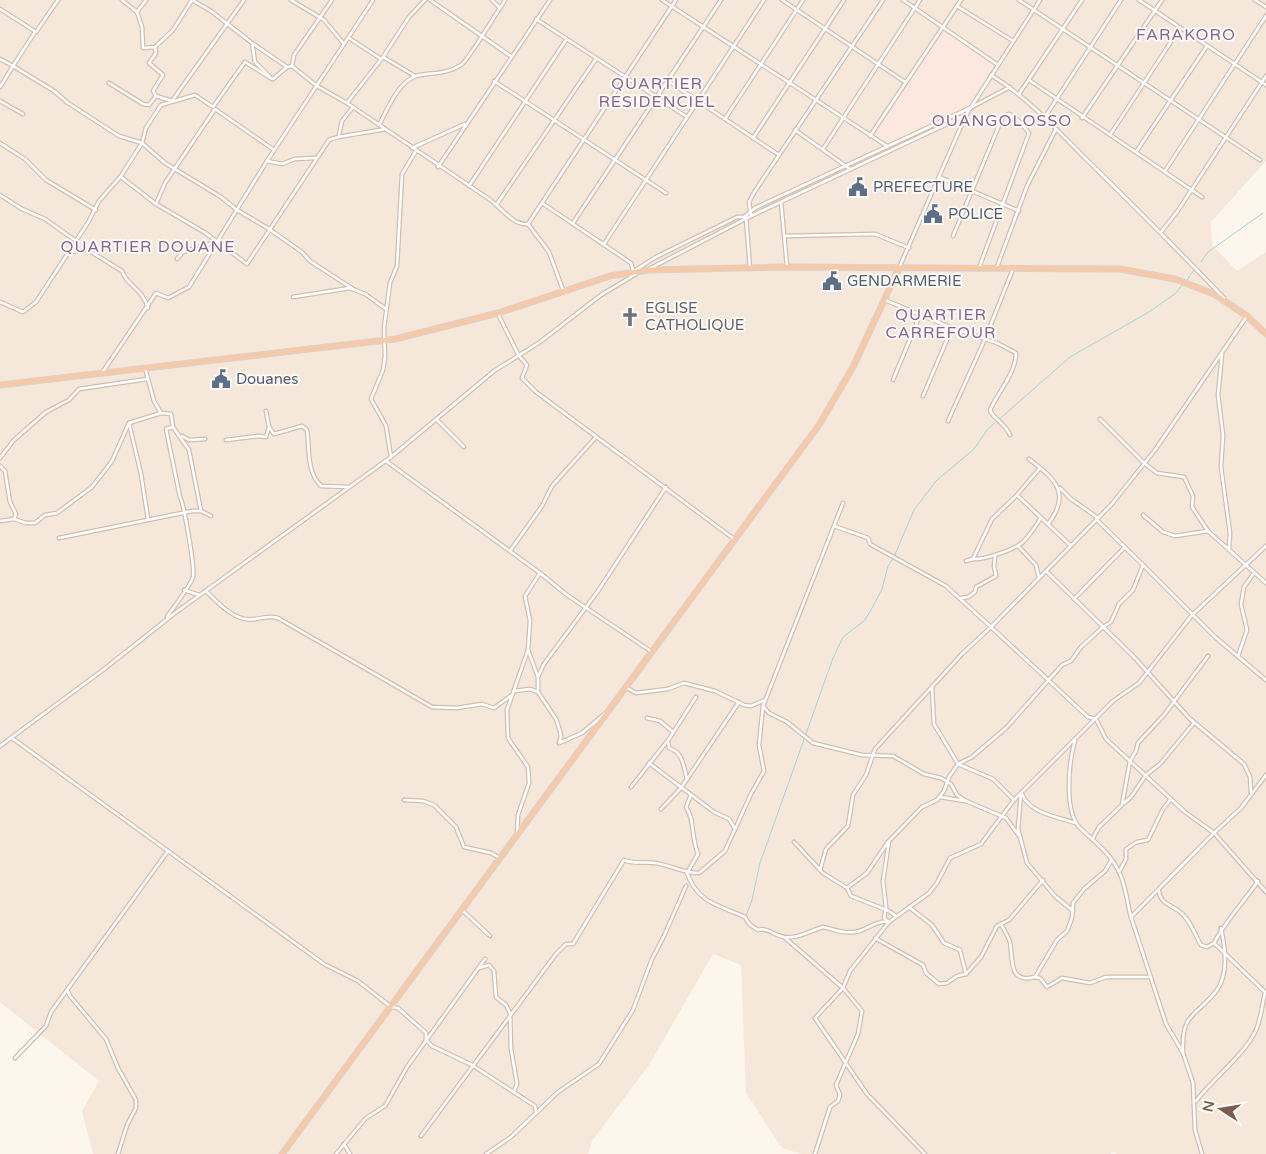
<svg xmlns="http://www.w3.org/2000/svg" width="1266" height="1154" viewBox="0 0 1266 1154" font-family="'Varela Round',sans-serif">
<style>
.residential{fill:#f5e8da}
.commercial{fill:#fde8e0}
.lines{fill:none;stroke-linecap:round;stroke-linejoin:round}
.stream{stroke:#a5d3da;stroke-width:1}
.minor-casing{stroke:#d1beb0;stroke-width:5}
.trunk-casing{stroke:#dad1cd;stroke-width:7}
.minor{stroke:#fff;stroke-width:2.5}
.trunk{stroke:#f9c8a4;stroke-width:4.5}
.labels{text-anchor:middle;stroke-width:4;stroke-linejoin:round;paint-order:stroke}
.service-label{font-size:15px;fill:#4e5e75;stroke:#fffaf3;text-anchor:start}
.worship-label{font-size:15px;fill:#5b616d;stroke:#fffaf3;text-anchor:start}
.neighbourhood-label{font-size:16px;letter-spacing:1px;fill:#846695;stroke:#fffaf3}
</style>
<rect width="100%" height="100%" fill="#fdf6ec"/>
<path class="residential" d="M0 0H1266V161L1211 222 1212 245 1237 271 1266 252V1154H1117L1113 1152 1110 1154H801L782 1148 746 1093 741 965 713 954 649 1065 592 1141 588 1154H93L82 1111 99 1081 0 1002Z"/>
<path class="commercial" d="M943 30 995 66 969 104 887 142 873 135Z"/>
<g class="lines">
<g class="stream">
<path d="M1201 262 1208 252 1263 213"/>
<path d="M1187 280 1194 270"/>
<path d="M746 916 752 900 760 863 833 658 843 637 864 621 871 610 882 589 888 566 894 557 914 510 936 481 974 449 987 430 1070 357 1149 312 1176 293 1182 285"/>
</g>
<g class="minor-casing">
<g id="minor">
<path d="M122 0 137 12 146 0"/>
<path d="M192 0 211 11 252 43 255 62 269 76"/>
<path d="M291 0 324 20 344 44"/>
<path d="M430 0 512 57"/>
<path d="M492 0 500 8 505 0"/>
<path d="M662 0 887 146"/>
<path d="M782 0 905 82"/>
<path d="M903 0 998 65"/>
<path d="M1019 0 1260 160"/>
<path d="M1139 0 1266 85"/>
<path d="M1255 0 1266 7"/>
<path d="M957 6 1013 41"/>
<path d="M0 9 36 32 58 0"/>
<path d="M137 12 142 27 143 48 155 47 156 53 149 63 163 75 153 91 156 96"/>
<path d="M536 19 687 117"/>
<path d="M349 38 381 59"/>
<path d="M252 43 287 67 292 66 317 86 347 103 489 199C501 207 513 226 528 224"/>
<path d="M155 47 173 30 192 0"/>
<path d="M383 57 409 17 425 0"/>
<path d="M0 59 13 66 35 32"/>
<path d="M292 66 294 55 332 0"/>
<path d="M991 75C1027 97 1055 128 1085 158 1132 204 1178 250 1224 298"/>
<path d="M273 79 287 67"/>
<path d="M1029 80 1202 197"/>
<path d="M494 81 666 193"/>
<path d="M668 81 779 155"/>
<path d="M109 83 143 104 149 105 156 96 172 101 244 0"/>
<path d="M0 87 13 66 54 91 68 103 119 136 142 143 165 163 221 197 237 210 269 229 302 252 310 261 353 289"/>
<path d="M1019 94 1082 0"/>
<path d="M0 101 23 114"/>
<path d="M347 103 383 57 415 76"/>
<path d="M1045 117 1121 0"/>
<path d="M1082 118 1162 0"/>
<path d="M725 119 803 0"/>
<path d="M379 125C387 110 398 82 416 76 432 72 445 75 461 65 469 59 493 18 500 8"/>
<path d="M795 130 850 169"/>
<path d="M339 135 342 121 353 107"/>
<path d="M1110 135 1180 28"/>
<path d="M870 136 961 0"/>
<path d="M753 138 844 0"/>
<path d="M0 143 25 159 46 180 96 210"/>
<path d="M412 148 465 124"/>
<path d="M823 149 920 0"/>
<path d="M1136 152 1207 46"/>
<path d="M267 161 282 164 295 159 315 158"/>
<path d="M438 167 550 0"/>
<path d="M1165 171 1266 16"/>
<path d="M121 177 156 204 204 232 247 264 329 140C335 136 373 132 385 129"/>
<path d="M939 177 1019 211"/>
<path d="M469 186 566 40"/>
<path d="M0 195 22 209 45 219 76 241"/>
<path d="M781 202 787 266"/>
<path d="M542 203 631 263 633 270"/>
<path d="M156 204 165 183 215 109 274 150"/>
<path d="M497 204 596 59"/>
<path d="M751 216 749 202 755 191 883 0"/>
<path d="M746 218 750 268"/>
<path d="M573 223 721 0"/>
<path d="M528 224 676 0"/>
<path d="M528 224 549 252 563 290"/>
<path d="M1161 232 1177 212 1266 76"/>
<path d="M785 236 875 234 909 248"/>
<path d="M953 236 1003 116 1009 114 1019 121 1029 133 979 268"/>
<path d="M604 244 764 0"/>
<path d="M69 252 88 250 122 271C127 286 142 288 148 308"/>
<path d="M177 259 183 252 216 242"/>
<path d="M997 267 1027 186 1056 129"/>
<path d="M899 268 966 115 1040 0"/>
<path d="M649 269 751 216 966 115"/>
<path d="M634 271 656 257 737 217H744L755 208 970 108 1010 87"/>
<path d="M293 297 350 288 365 294 386 309"/>
<path d="M885 300 952 328 997 343 1016 353C1016 373 998 392 990 410 993 419 1005 423 1010 435"/>
<path d="M0 302 23 312 36 302 89 221 99 201 121 176 142 143 146 128 161 105 195 95 213 107 245 62 272 79"/>
<path d="M498 314 519 356 527 365 522 378 536 392 734 539"/>
<path d="M1222 354 1218 395 1223 435 1221 467 1230 533 1229 548"/>
<path d="M145 368 154 401 161 413 171 414 173 427 189 450 201 511"/>
<path d="M102 373 156 293 168 298 189 287 267 161 373 0"/>
<path d="M893 380 920 315"/>
<path d="M923 396 952 328"/>
<path d="M266 411 269 427 274 434 302 426 307 430C310 450 306 471 321 486L349 487"/>
<path d="M1100 419 1144 463 1157 473 1184 477 1193 496 1192 507 1208 531 1266 583"/>
<path d="M437 420 464 447"/>
<path d="M948 421 985 339 1013 269"/>
<path d="M129 423 141 474 148 519"/>
<path d="M182 436 189 440 205 439"/>
<path d="M226 440 258 436 266 437 269 427"/>
<path d="M391 457 386 426 371 399 383 370 385 357 384 328 390 283 397 266 402 174 416 151"/>
<path d="M0 458 13 441 46 412 69 400 79 389 147 379"/>
<path d="M1029 459C1055 479 1072 493 1048 524"/>
<path d="M386 461 540 573 567 595 652 652"/>
<path d="M0 466 5 471 10 502 16 514 14 519"/>
<path d="M1060 488 1071 499 1098 518"/>
<path d="M1017 495 1070 545"/>
<path d="M1143 515 1163 532 1175 536 1208 531"/>
<path d="M0 521 14 519 26 523H35L45 515 57 513 92 487 112 461 129 423 161 413"/>
<path d="M59 538 192 511H201L211 516"/>
<path d="M1018 546 1036 565 1039 578"/>
<path d="M510 551 542 506 552 486 596 437"/>
<path d="M973 559C984 560 1017 549 1024 541 1031 534 1036 525 1041 518"/>
<path d="M966 561 973 559 992 519 1017 495 1040 468"/>
<path d="M1143 565 1215 637 1266 680"/>
<path d="M1046 571 1134 657 1189 718 1244 764 1250 777 1251 793"/>
<path d="M540 573 525 596 530 621 528 650 538 677V692L556 719 560 731 561 737 559 743"/>
<path d="M184 590 199 595"/>
<path d="M206 591C218 603 236 623 255 619 264 618 270 615 278 618L432 707 457 708 482 704 494 708 512 695"/>
<path d="M961 598 968 597 975 592 976 587 996 576 994 566 995 556"/>
<path d="M1074 599 1125 547"/>
<path d="M167 617C173 608 191 585 193 577 195 568 184 504 180 497L166 429 173 427"/>
<path d="M1238 656 1247 630 1241 604 1244 587 1254 573"/>
<path d="M538 677 544 664 598 591 666 487"/>
<path d="M627 688 636 693 668 689 684 683 715 691 744 705 751 706 765 700"/>
<path d="M932 688 934 724 958 764 993 779 1014 800"/>
<path d="M514 691 530 689 538 692"/>
<path d="M763 706 769 713 787 722 813 743 862 755 893 756 924 774 941 778 951 784 957 795 966 801 1006 818 1020 837"/>
<path d="M647 718 660 721 673 732"/>
<path d="M12 738 324 964 358 981 391 1007 398 1008 426 1033V1040L432 1046 472 1065 535 1106 536 1112"/>
<path d="M1075 740C1069 762 1063 812 1081 829 1095 842 1111 854 1119 872 1126 885 1127 903 1131 917"/>
<path d="M668 741 669 748C684 753 683 766 687 779"/>
<path d="M559 743 582 733 607 712"/>
<path d="M0 746 103 670 175 613 391 457 494 371 540 342 601 295 636 274"/>
<path d="M649 763 714 812 729 819 735 829"/>
<path d="M1266 775 1241 808 1214 833 1266 892"/>
<path d="M631 787 669 739 696 697"/>
<path d="M1021 793 1018 829 1027 863 1055 896 1073 911"/>
<path d="M1022 794C1029 813 1058 817 1075 823"/>
<path d="M940 797 965 801"/>
<path d="M404 800 423 801 434 805 456 827 464 847 491 853 500 858"/>
<path d="M1124 803 1131 797 1146 775 1160 764 1194 723"/>
<path d="M661 809 681 788 739 702"/>
<path d="M517 834 518 815 529 783 528 767 508 738 507 710 528 650"/>
<path d="M1093 838 1099 827 1122 805 1130 761 1136 751 1138 743 1164 715 1208 656"/>
<path d="M794 842 823 873 847 888 867 873 888 842"/>
<path d="M820 870 826 849 848 826 853 795 866 775 875 749 962 654 991 627 946 586 870 544 868 538 834 526"/>
<path d="M1119 872 1126 859V849L1137 842 1148 840 1163 809 1171 799"/>
<path d="M687 873C698 903 718 905 745 917L749 924 758 930C767 927 774 935 784 937 797 939 810 931 823 927 833 929 843 934 855 932 868 930 875 920 889 922L929 893 937 883 950 858 981 844 1014 800 1113 701 1139 683 1192 615 1266 546"/>
<path d="M687 873 698 854C691 838 695 820 686 807L691 795"/>
<path d="M847 888 851 896 889 911 896 916"/>
<path d="M1159 891C1160 904 1172 905 1180 912 1190 919 1195 935 1201 945L1207 947 1214 943 1266 993"/>
<path d="M909 907 932 925 944 943 960 950 966 974"/>
<path d="M462 910 490 936"/>
<path d="M1001 924C1004 930 1008 936 1010 942 1013 959 1008 984 1035 977L1057 940 1067 931 1072 918 1073 903 1084 889 1105 871 1111 861"/>
<path d="M784 937 843 988 862 1011 858 1034 836 1085 840 1095 838 1101 830 1107 815 1154"/>
<path d="M875 938 923 965 926 973 939 984 947 983 957 976 966 974 981 957 997 926 1009 920 1043 880"/>
<path d="M1214 943C1226 920 1244 902 1258 881"/>
<path d="M479 968 489 965 494 971 496 997 506 1005 510 1013 511 1049 517 1084 514 1091"/>
<path d="M1035 977 1040 978 1047 987 1062 978 1090 983 1106 977H1149"/>
<path d="M67 990 70 996 106 1039 118 1068 136 1100V1108L127 1125 118 1154"/>
<path d="M1183 1052C1181 1011 1197 1017 1217 990 1229 973 1225 947 1221 928"/>
<path d="M15 1058 46 1026 51 1012 168 851"/>
<path d="M1196 1101C1213 1079 1246 1053 1256 1030 1261 1019 1262 1005 1265 993"/>
<path d="M421 1136 556 954 566 944H573L624 860C636 865 644 861 655 863 671 865 682 873 699 873L725 851 751 794 764 771 759 745 763 706 843 503"/>
<path d="M344 1144 350 1154"/>
<path d="M336 1154 366 1118 385 1106 407 1067 485 959"/>
<path d="M486 1154 511 1137 558 1092 599 1064 633 1010 652 959 664 936 686 886"/>
<path d="M925 1154 867 1094 815 1018 843 988 850 971 889 922 884 918 886 907 883 881 889 841 922 807 937 800 944 791 949 777 958 764 972 757 1006 728 1062 665 1071 661 1081 647 1103 627 1111 622 1119 604 1133 590 1143 565 1096 519"/>
<path d="M1202 1154 1195 1130 1193 1083 1183 1053 1166 1024 1131 917 1214 833 1185 812 1106 739 1096 719 1088 717 991 627 1111 505 1155 450 1247 316"/>
</g>
</g>
<g class="trunk-casing">
<g id="trunk">
<path d="M0 385 395 339 498 313 610 276 648 270 787 267 1120 269 1175 279 1214 294 1247 316 1266 334"/>
<path d="M282 1154 819 425 853 367 899 268"/>
</g>
</g>
<use href="#minor" class="minor"/>
<use href="#trunk" class="trunk"/>
</g>
<defs>
<g id="civic-bare" transform="scale(1.5)"><path d="M-.6-6.5H3V-4.5H.6V-3L4-1V1h2V6H-6V1h2V-1L-.6-3ZM-1.2 2.5V6h2.4V2.5Z" fill="#5c6f8a" stroke="#fffaf3" stroke-width="2.5" paint-order="stroke"/></g>
<g id="church-bare" transform="scale(1.5)"><path d="M-1.2-6h2.4v3.5h3.3v2.4h-3.3V6h-2.4V-.1h-3.3v-2.4h3.3Z" fill="#6b7280" stroke="#fffaf3" stroke-width="2.5" paint-order="stroke"/></g>
</defs>
<g fill-rule="evenodd">
<use href="#civic-bare" x="858" y="187"/>
<use href="#civic-bare" x="933" y="214"/>
<use href="#civic-bare" x="832" y="281"/>
<use href="#church-bare" x="630" y="317"/>
<use href="#civic-bare" x="221" y="379"/>
</g>
<g class="labels">
<g class="service-label">
<text x="873" y="192">PREFECTURE</text>
<text x="948" y="219">POLICE</text>
<text x="847" y="286">GENDARMERIE</text>
<text x="236" y="384">Douanes</text>
</g>
<g class="worship-label">
<text x="645" y="313">EGLISE<tspan x="645" dy="17">CATHOLIQUE</tspan></text>
</g>
<g class="neighbourhood-label">
<text x="1186" y="40">FARAKORO</text>
<text x="657" y="89">QUARTIER<tspan x="657" dy="18">RESIDENCIEL</tspan></text>
<text x="1002" y="126">OUANGOLOSSO</text>
<text x="148" y="252">QUARTIER DOUANE</text>
<text x="941" y="320">QUARTIER<tspan x="941" dy="18">CARREFOUR</tspan></text>
</g>
</g>
<g transform="translate(1221 1109) rotate(282)" stroke="#fffaf3" stroke-width="4" paint-order="stroke">
<path d="M0-4L9 19L0 12L-9 19Z" fill="#7a5c4d"/>
<text y="-8" font-size="14" font-weight="bold" text-anchor="middle" fill="#7a5c4d">N</text>
</g>
</svg>
